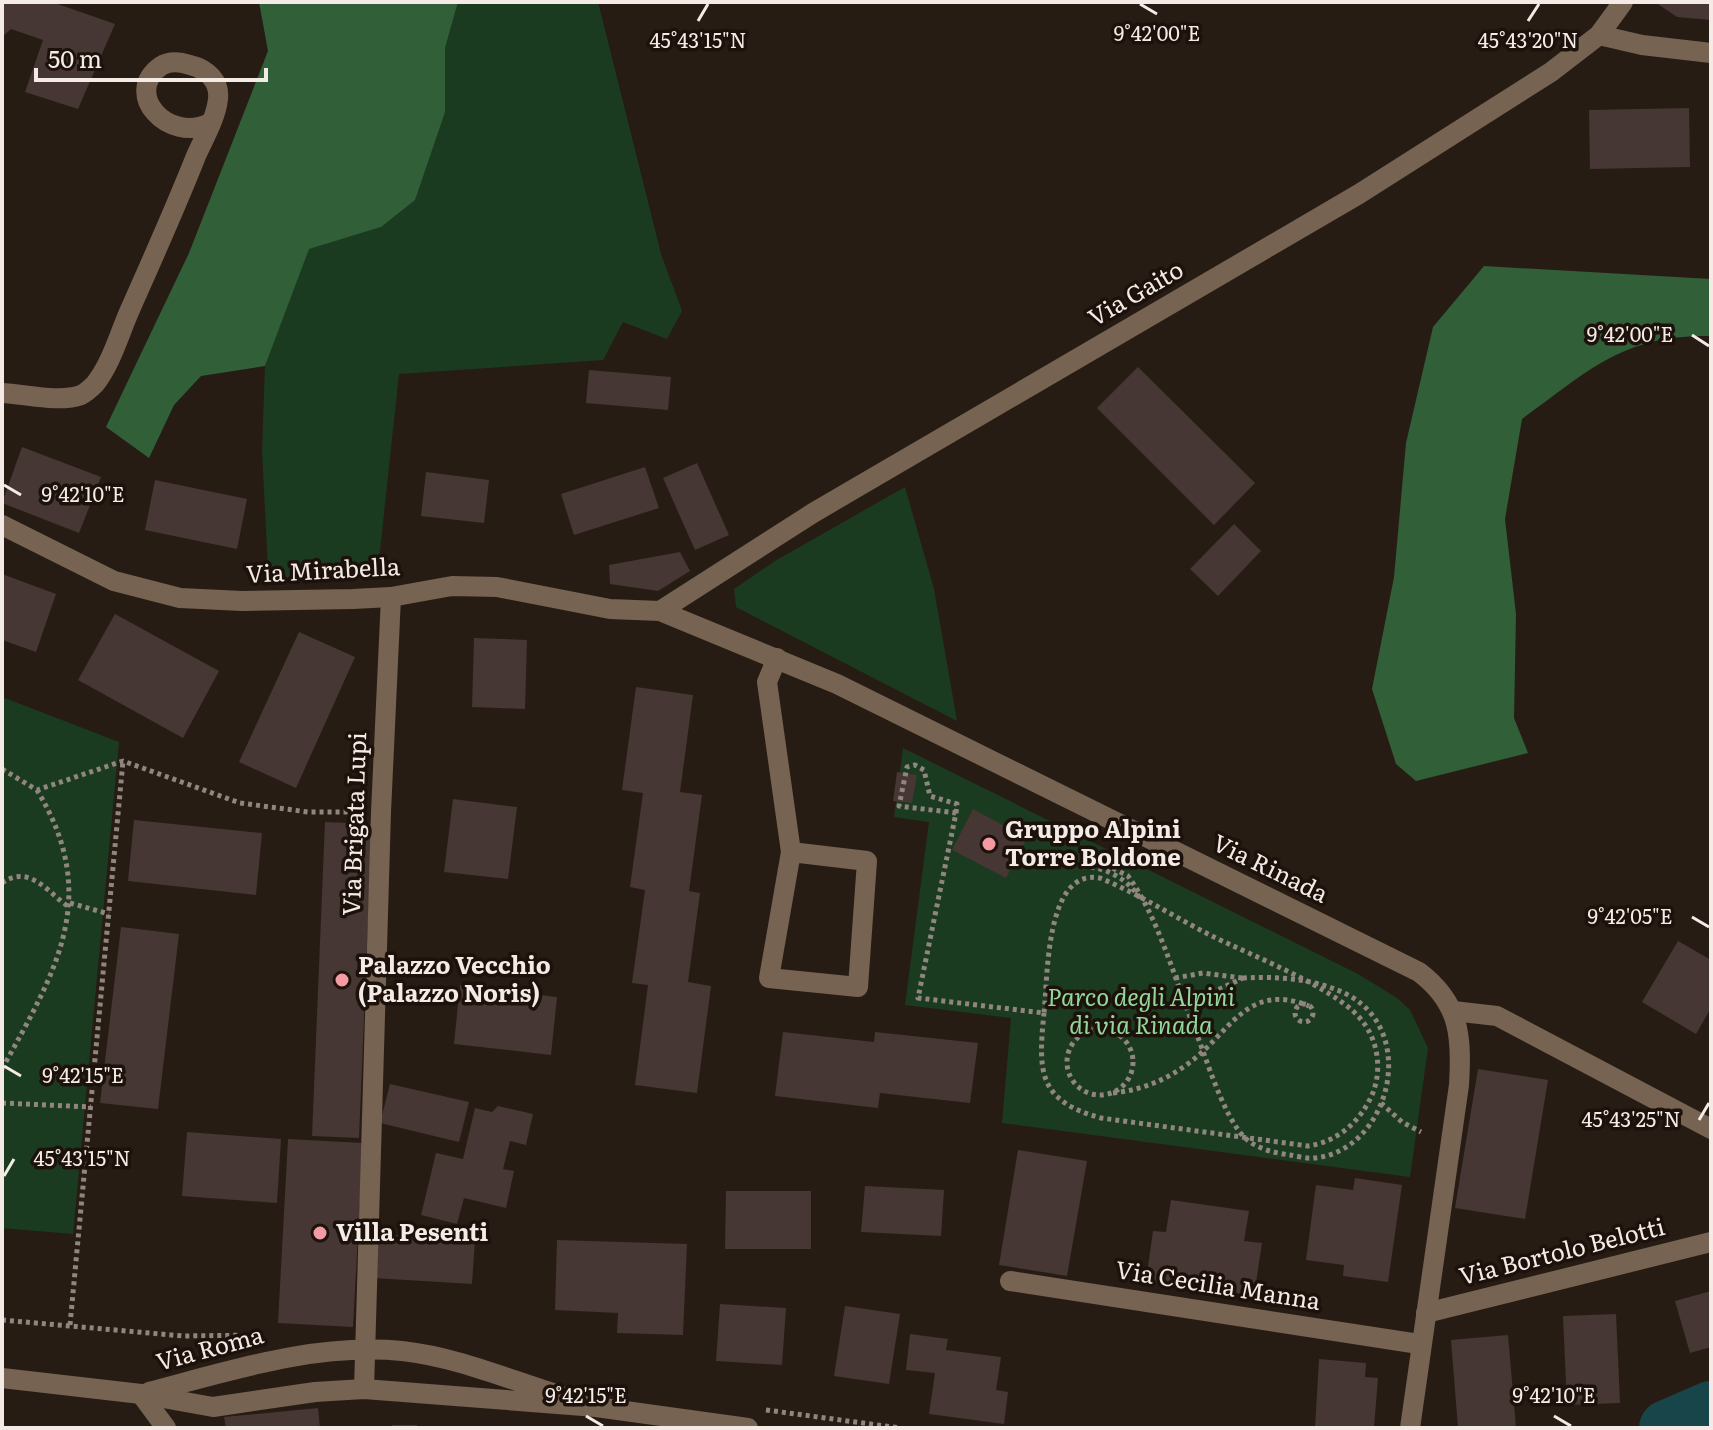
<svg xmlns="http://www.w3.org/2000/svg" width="1713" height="1430" viewBox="0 0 1713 1430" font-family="Literata,serif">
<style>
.green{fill:#1b3b20}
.forest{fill:#315f38}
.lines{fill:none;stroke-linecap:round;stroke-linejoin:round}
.river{stroke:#184549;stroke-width:56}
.building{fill:#463634}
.path{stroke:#90867f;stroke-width:5;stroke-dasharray:4 4;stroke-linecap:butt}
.minor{stroke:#766351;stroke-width:20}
.ticks{fill:none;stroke:#f4ebe6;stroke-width:3}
.poi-dot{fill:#f49aa2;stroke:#1d120b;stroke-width:3}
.labels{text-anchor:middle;stroke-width:7;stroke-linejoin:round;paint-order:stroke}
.street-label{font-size:24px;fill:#f4ebe6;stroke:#1d120b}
.poi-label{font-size:24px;font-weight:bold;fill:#f4ebe6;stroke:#1d120b;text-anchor:start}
.park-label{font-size:24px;font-style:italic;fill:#92d89b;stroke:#1d120b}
.ticks-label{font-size:20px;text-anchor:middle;fill:#f4ebe6;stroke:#1d120b;stroke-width:7;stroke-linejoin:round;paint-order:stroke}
</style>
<rect width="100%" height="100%" fill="#271c14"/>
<g class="green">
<path d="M458 2H598L661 254 682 311 667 339 623 322 603 360 399 374 377 578 288 579 268 569 262 451 265 366 308 249 381 227 445 112V48Z"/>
<path d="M905 487 934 589 957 721 736 607 734 589 775 561Z"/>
<path d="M2 697 119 742 73 1234 2 1228Z"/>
<path d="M903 748 1358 974 1397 998 1410 1010 1428 1048 1410 1177 1002 1123 1011 1018 905 1005 929 822 894 817Z"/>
</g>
<g class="forest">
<path d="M259 2H458L445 48V112L415 200 381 227 309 249 265 366 201 376 174 405 149 458 106 427 189 253 268 51Z"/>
<path d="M1484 266 1711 279V336C1624 334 1588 371 1522 419L1505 519 1516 614 1514 718 1528 753 1416 781 1396 764 1372 689 1394 577 1406 443 1433 327Z"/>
</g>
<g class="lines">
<path class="river" d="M1667 1428 1711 1409"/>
</g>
<g class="building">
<path d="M2 2H52L115 24 78 109 25 92 43 40 11 29 2 37Z"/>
<path d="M1655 2H1711V20L1677 17Z"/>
<path d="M1689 108 1690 167 1590 169 1589 110Z"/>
<path d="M1138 367 1255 483 1214 525 1097 408Z"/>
<path d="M589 370 671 377 668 410 586 403Z"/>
<path d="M22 447 101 477 79 533 2 503Z"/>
<path d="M697 463 729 535 695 550 663 478Z"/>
<path d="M645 467 659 508 574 535 561 494Z"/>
<path d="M426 472 489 480 484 523 421 516Z"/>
<path d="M155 480 247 499 237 549 145 530Z"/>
<path d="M1234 524 1261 551 1218 596 1190 569Z"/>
<path d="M680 552 690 571 658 591 610 584 609 565Z"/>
<path d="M2 574 56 594 36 652 2 640Z"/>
<path d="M115 614 219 671 183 738 78 680Z"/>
<path d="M299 632 355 657 296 788 239 762Z"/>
<path d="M474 638 527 640 525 709 472 707Z"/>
<path d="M636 687 693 695 680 792 702 795 689 891 700 893 688 982 711 986 697 1093 635 1085 648 985 632 983 645 890 630 887 643 793 622 790Z"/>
<path d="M897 772 917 775 912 803 893 801Z"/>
<path d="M453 799 517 807 508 879 444 872Z"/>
<path d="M973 809 1027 838 1006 878 952 850Z"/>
<path d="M134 820 262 833 256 895 128 881Z"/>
<path d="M325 822 372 824 359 1138 312 1136Z"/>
<path d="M121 927 179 934 158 1109 100 1103Z"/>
<path d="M1678 941 1711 960V1008L1696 1034 1642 1002Z"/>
<path d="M460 985 557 997 551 1055 454 1044Z"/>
<path d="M783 1032 874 1042 875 1032 978 1043 970 1103 880 1093 878 1108 775 1096Z"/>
<path d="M1478 1069 1548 1080 1525 1219 1455 1208Z"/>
<path d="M390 1084 469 1102 459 1142 380 1123Z"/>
<path d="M498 1106 533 1114 526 1145 510 1141 503 1169 514 1171 506 1208 464 1198 457 1224 421 1215 436 1153 463 1159 475 1108 492 1112Z"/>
<path d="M187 1132 281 1139 277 1203 182 1196Z"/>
<path d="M288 1139 363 1143 353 1327 278 1323Z"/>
<path d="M1018 1150 1087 1161 1067 1276 999 1265Z"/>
<path d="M1355 1178 1402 1185 1388 1282 1343 1276 1344 1265 1306 1260 1316 1185 1353 1190Z"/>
<path d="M865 1186 944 1190 941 1236 861 1232Z"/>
<path d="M726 1191H811V1249H725Z"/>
<path d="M1171 1200 1249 1211 1244 1241 1262 1243 1254 1296 1146 1281 1153 1231 1166 1232Z"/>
<path d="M376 1234 475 1240 472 1284 373 1278Z"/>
<path d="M557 1240 687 1244 683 1335 617 1333 618 1313 555 1310Z"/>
<path d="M1711 1291V1347L1690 1353 1675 1301Z"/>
<path d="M720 1304 786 1308 782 1365 716 1361Z"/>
<path d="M845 1306 900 1314 889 1384 834 1376Z"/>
<path d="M1616 1314 1620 1403 1567 1405 1563 1316Z"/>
<path d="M910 1334 948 1339 946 1350 1001 1357 996 1390 1008 1392 1004 1424 929 1414 935 1373 906 1370Z"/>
<path d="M1508 1335 1516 1428H1458L1451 1340Z"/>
<path d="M1319 1359 1366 1363 1365 1377 1378 1378 1374 1428H1315Z"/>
<path d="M318 1408 320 1428H226L224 1417Z"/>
<rect x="392" y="1425" width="25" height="3"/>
</g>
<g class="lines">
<g class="path">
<path d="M2 769 37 790 123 761 240 803 308 812H356"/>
<path d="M956 813 957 804 930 796 924 770 915 765 907 767 899 806 956 813 918 998 1044 1013C1048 977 1045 868 1100 878 1139 894 1176 918 1214 937 1253 956 1330 986 1358 1016 1378 1037 1383 1069 1372 1095 1360 1122 1337 1142 1308 1146L1101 1118C1038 1101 1038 1072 1044 1013"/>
<path d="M2 883C30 863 49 894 69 907"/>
<path d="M1140 898C1127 879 1106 866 1081 867L1087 855 1128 876C1158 917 1173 974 1192 1022"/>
<path d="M70 903 109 914"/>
<path d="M1175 978 1203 973 1242 978"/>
<path d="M1243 978C1278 976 1319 979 1350 996 1420 1036 1387 1152 1314 1158 1307 1159 1297 1156 1290 1155 1275 1153 1257 1149 1245 1138 1222 1115 1205 1053 1192 1022L1209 994Z"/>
<circle cx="1304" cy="1013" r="9"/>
<circle cx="1100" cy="1062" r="33"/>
<path d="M2 1069C56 971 102 897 37 790"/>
<path d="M1113 1093C1142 1090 1166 1080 1189 1063 1230 1033 1247 981 1309 1006"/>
<path d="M2 1103 91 1107"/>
<path d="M1381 1103 1402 1122 1421 1132"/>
<path d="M2 1320 183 1336 258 1335"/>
<path d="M70 1325 123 761"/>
<path d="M766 1410 900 1428"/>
</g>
<g class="minor">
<path d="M1599 35 1642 45 1711 53"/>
<path d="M2 393C25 394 59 403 81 395 85 393 92 387 95 384 111 364 119 335 129 312 152 260 175 209 196 156 204 138 216 118 218 99 220 81 207 69 190 65 181 62 170 60 161 66 122 93 168 144 210 123"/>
<path d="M2 525 114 581 180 598 242 601 353 599 391 597 452 586 497 587 610 609 660 611 837 684 1419 972C1460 1003 1462 1036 1459 1085L1410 1428"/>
<path d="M660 611 813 513 1359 194 1551 72 1599 35 1623 2"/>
<path d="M777 658 767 682 791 852 769 978 858 987 867 861 791 852"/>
<path d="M1453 1011 1497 1016 1711 1129"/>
<path d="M1010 1281 1419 1344"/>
<path d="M1426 1313 1711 1242"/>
<path d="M2 1378 141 1394 213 1407 315 1392 364 1389 596 1407 748 1428"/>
<path d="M364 1389 381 812 391 597"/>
<path d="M149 1392C233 1370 315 1343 402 1351 457 1357 510 1380 562 1396"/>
<path d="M141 1394 166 1428"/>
</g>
</g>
<path class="ticks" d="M1140 4 1157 14M698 21 708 4M1528 21 1539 4M1692 335 1709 346M4 485 21 495M1692 917 1709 927M4 1066 21 1076M1699 1120 1709 1103M4 1176 14 1159M586 1416 603 1426M1554 1416 1571 1426"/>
<g class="poi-dot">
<circle cx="989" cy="844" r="8"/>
<circle cx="342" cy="980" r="8"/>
<circle cx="320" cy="1233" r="8"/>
</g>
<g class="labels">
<g class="street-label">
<text transform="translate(1136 294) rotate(-30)" y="8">Via Gaito</text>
<text transform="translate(323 571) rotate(-3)" y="8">Via Mirabella</text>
<text transform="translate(355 824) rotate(-88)" y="8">Via Brigata Lupi</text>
<text transform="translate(1270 869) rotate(26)" y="8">Via Rinada</text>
<text transform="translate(1562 1252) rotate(-14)" y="8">Via Bortolo Belotti</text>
<text transform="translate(1218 1286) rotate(9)" y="8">Via Cecilia Manna</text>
<text transform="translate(210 1349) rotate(-15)" y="8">Via Roma</text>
</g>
<g class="poi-label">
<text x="1005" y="838">Gruppo Alpini<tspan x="1005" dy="28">Torre Boldone</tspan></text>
<text x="358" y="974">Palazzo Vecchio<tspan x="358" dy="28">(Palazzo Noris)</tspan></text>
<text x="336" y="1241">Villa Pesenti</text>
</g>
<g class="park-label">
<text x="1141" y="1006">Parco degli Alpini<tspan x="1141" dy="28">di via Rinada</tspan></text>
</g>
</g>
<g class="ticks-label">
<text x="1157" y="41">9°42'00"E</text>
<text x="698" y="48">45°43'15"N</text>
<text x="1528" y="48">45°43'20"N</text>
<text x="1630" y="342">9°42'00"E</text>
<text x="83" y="502">9°42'10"E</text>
<text x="1630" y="924">9°42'05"E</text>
<text x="83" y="1083">9°42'15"E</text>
<text x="1631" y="1127">45°43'25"N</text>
<text x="82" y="1166">45°43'15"N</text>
<text x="586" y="1403">9°42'15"E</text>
<text x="1554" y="1403">9°42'10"E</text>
</g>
<rect width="1713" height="1430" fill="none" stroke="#f4ebe6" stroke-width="8"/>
<path d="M36 68v12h230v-12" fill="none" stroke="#f4ebe6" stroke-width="4"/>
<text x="48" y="68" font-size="24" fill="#f4ebe6" stroke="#1d120b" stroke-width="6" paint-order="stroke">50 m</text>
</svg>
